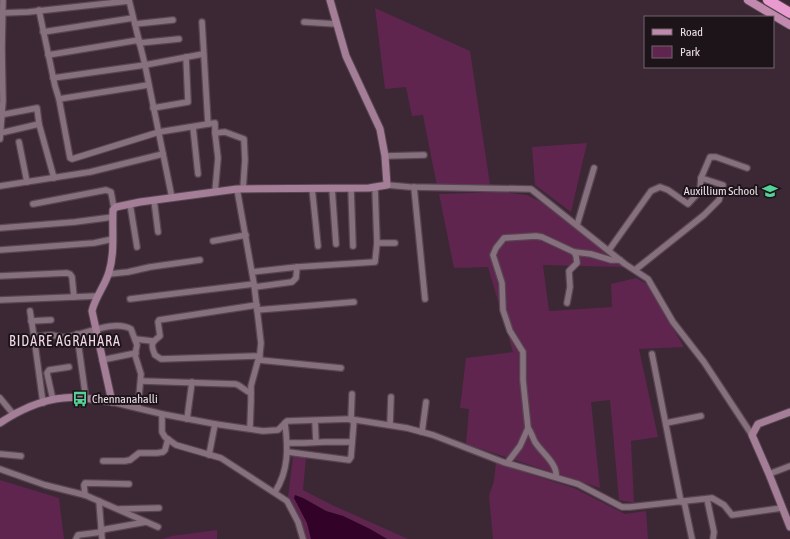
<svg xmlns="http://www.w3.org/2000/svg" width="790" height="539" viewBox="0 0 790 539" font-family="'Asap Condensed',sans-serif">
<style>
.green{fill:#5f254f}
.water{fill:#330228}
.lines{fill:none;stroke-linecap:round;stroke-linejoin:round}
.street-casing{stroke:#574651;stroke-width:8}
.secondary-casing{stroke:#574651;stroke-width:9}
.primary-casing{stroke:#574651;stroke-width:10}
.highway-casing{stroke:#574651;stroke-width:12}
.street{stroke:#87707e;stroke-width:5.5}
.secondary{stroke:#a47d96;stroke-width:7}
.primary{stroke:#c289af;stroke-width:8}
.highway{stroke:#e99acf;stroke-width:10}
.labels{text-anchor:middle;stroke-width:4;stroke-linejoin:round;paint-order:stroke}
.poi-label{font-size:12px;fill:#ecdfe7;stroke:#1d1419;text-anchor:end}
.quarter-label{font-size:14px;letter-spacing:1px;fill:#f2d8e8;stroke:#1d1419}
</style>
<rect width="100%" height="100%" fill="#3b2834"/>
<g class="green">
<path d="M375 8 470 51 490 185 437 186 423 115 412 116 406 87 385 89Z"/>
<path d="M587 143 571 212 535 185 532 147Z"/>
<path d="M503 192 527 195 543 203 624 267 543 265 549 311 612 307 611 284 636 278 647 284 684 347 639 349 658 437 631 441 634 503 619 500 610 400 591 402 600 488 466 444 469 409 460 408 466 358 513 352 488 267 454 268 439 194Z"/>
<path d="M293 457H306L303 490 330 504 408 539H387L370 529 343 516 326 511 303 498H294L307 523 311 537V539H305L302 522 288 497Z"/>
<path d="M496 462 516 470 574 488 625 514 646 511 648 539H493L489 496 494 481Z"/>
<path d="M0 480 59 498 64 539H0Z"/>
<path d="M217 530V539H162L172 536Z"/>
</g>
<path class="water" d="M295 495 303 498 326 511 343 516 370 529 387 539H311L307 523 294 498Z"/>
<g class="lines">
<g class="street-casing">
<g id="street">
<path d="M129 0 145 65 172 198"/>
<path d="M39 10 55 86 59 99 70 158 72 159 159 132 208 124 202 22"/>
<path d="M2 13 28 12 129 1"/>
<path d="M304 22 336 24"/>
<path d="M135 24 173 20"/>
<path d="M43 32 133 18"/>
<path d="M139 43 179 39"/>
<path d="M48 55 139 40"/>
<path d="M53 78 145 65 203 54"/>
<path d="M59 99 148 85"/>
<path d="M153 108 188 102 186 57"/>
<path d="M0 115 37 108 39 124 54 178"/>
<path d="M208 124 215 123V133L225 132 244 139 245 160 243 189"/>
<path d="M193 127 198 174"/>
<path d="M0 133 39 124"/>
<path d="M0 139 3 101 2 49 3 0"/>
<path d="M19 142 27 182"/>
<path d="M385 156 424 155"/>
<path d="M387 185 410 187 531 189 625 264 648 279 673 322 704 362 752 435"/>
<path d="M0 186 90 172 163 154"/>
<path d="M414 187 425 299"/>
<path d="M312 188 318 246"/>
<path d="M332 188 336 244"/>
<path d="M351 188 353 246"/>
<path d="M237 189 254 284 261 343 260 353 251 386V401L250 428"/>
<path d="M215 192 218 158 215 133"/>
<path d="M154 200 158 232"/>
<path d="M33 204 106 190 111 192 114 208"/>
<path d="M130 204 137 247"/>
<path d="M577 225 594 168"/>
<path d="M0 228 75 222 113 217"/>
<path d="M213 241 246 235"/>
<path d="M377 243H395"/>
<path d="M0 250 94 243 113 239"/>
<path d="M609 250 651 191 660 187 668 190 688 204 700 191 701 178"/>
<path d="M574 252 591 254 611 260H620"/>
<path d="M635 270 704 215 719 200 723 185 701 178 710 157H716L747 168"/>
<path d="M252 272 297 267 375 262 377 243 375 187"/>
<path d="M109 274 128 272 150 267 200 260"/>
<path d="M0 276 67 273 70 274 72 277 74 297"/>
<path d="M255 287 292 282 296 278 297 267"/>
<path d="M130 299 254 284"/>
<path d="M0 300 98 296"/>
<path d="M257 305 159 320 158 322 160 336C152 342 150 344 155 355L161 359 260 356"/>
<path d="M257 310 354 302"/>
<path d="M30 311 34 337C40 336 45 335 50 335 56 335 60 338 66 337 84 335 114 319 131 329L137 345 135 355 141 374 138 408"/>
<path d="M31 321 51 320"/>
<path d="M77 334 86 399"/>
<path d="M34 337 43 403"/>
<path d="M135 339 152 341"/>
<path d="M652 354 681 502"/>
<path d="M102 360 136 353"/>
<path d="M259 360 341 368"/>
<path d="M141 381 235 384C241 385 244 391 251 393"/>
<path d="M0 398 14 415"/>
<path d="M53 400 47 373 49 370 69 367"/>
<path d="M112 402 162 414 215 424 263 431 278 430 287 421 350 419 407 428 433 435 503 462 578 484 622 507H630L712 498 724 505 732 515 782 508"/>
<path d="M162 414V432L165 437 176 445 221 458 287 501 298 522 303 539"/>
<path d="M187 419 192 382"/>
<path d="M351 420 352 394"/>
<path d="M315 421 316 442"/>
<path d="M666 423 701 416"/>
<path d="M390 425 391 397"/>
<path d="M528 428C531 432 533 438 535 442 542 453 558 464 556 477"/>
<path d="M422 432 426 402"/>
<path d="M287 443H304L325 442H352"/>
<path d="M288 452 349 460 351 457 354 420"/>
<path d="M0 454 21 456"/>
<path d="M209 455 215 424"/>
<path d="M103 461H125L130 460 139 453H157L163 452 165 450 168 439"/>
<path d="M507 463 520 446 528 428 523 380V352L510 331 503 310 502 283 493 255 496 248 504 238 536 236 542 237 574 252 576 256 577 263 569 271 570 287 567 303"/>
<path d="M0 469 45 485 85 495 158 527"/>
<path d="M769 474 790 466"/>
<path d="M275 492C289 470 288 448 285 423"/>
<path d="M85 495 84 485 85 483 129 484"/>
<path d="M707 499 714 532 713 539"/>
<path d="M99 501 102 539"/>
<path d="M684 501 692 539"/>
<path d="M120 509 159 508"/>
<path d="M101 530 146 522"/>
<path d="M76 539 78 535 102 532"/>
</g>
</g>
<g class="secondary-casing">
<g id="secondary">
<path d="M790 412 758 424 752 435 769 474 790 527"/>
<path d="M0 423C17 411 41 400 63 398 78 396 96 400 112 402L92 311C95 297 105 286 109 272 115 252 112 231 113 210L116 207 140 202 237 189 369 188 387 185 385 156 380 129 346 56 330 0"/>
</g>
</g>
<g class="primary-casing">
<path id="primary" d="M748 0 790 25"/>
</g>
<g class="highway-casing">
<path id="highway" d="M768 0 790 13"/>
</g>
<use href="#street" class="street"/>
<use href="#secondary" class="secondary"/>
<use href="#primary" class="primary"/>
<use href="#highway" class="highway"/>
</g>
<defs>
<g id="school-bare" transform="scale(1.2)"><path d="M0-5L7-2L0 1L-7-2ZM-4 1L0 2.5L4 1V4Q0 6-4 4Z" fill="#52d397" stroke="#1d1419" stroke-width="2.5" paint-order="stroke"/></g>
<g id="bus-bare" transform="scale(1.2)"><path d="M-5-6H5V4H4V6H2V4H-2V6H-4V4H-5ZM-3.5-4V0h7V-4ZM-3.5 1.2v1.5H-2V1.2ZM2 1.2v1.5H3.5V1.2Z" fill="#52d397" stroke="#1d1419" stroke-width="2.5" paint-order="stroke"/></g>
</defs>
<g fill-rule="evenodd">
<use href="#school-bare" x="770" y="191"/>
<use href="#bus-bare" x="80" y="399"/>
</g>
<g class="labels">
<g class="poi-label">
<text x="758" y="195">Auxillium School</text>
<text x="92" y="403" text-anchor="start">Chennanahalli</text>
</g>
<g class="quarter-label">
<text x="65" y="346">BIDARE AGRAHARA</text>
</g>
</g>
<rect x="644" y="16" width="130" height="52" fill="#1d1419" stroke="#70656b"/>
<rect x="652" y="29" width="20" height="6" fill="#c289af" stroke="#70656b"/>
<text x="680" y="36" font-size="12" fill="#ecdfe7">Road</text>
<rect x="652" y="46" width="20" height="12" fill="#5f254f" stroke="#70656b"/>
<text x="680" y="56" font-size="12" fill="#ecdfe7">Park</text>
</svg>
